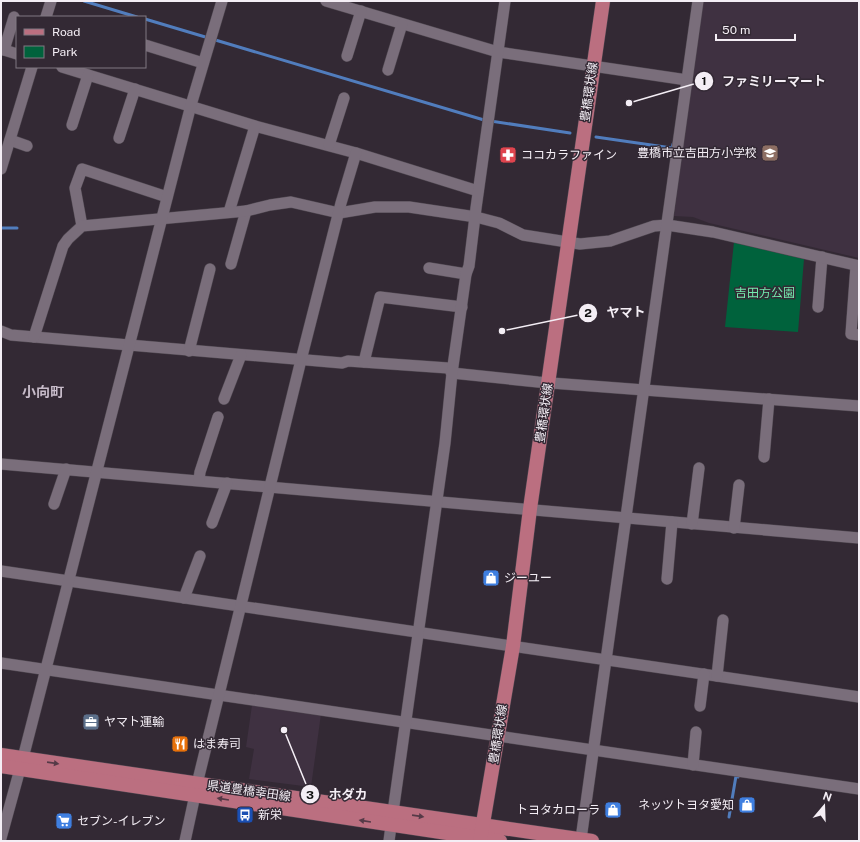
<svg xmlns="http://www.w3.org/2000/svg" width="860" height="842" viewBox="0 0 860 842" font-family="'Public Sans','Noto Sans JP',sans-serif">
<style>
.built{fill:#3f3141}
.green{fill:#00623c}
.lines{fill:none;stroke-linecap:round;stroke-linejoin:round}
.stream{stroke:#517dbd;stroke-width:3}
.minor-casing{stroke:#4f4750;stroke-width:12}
.major-casing{stroke:#4f4750;stroke-width:15}
.minor{stroke:#7a6e7b;stroke-width:11}
.major{stroke:#bb6f80;stroke-width:14}
.oneway{fill:#553a47}
.labels{text-anchor:middle;stroke-width:3;stroke-linejoin:round;paint-order:stroke}
.street-label{font-size:12px;fill:#f4eef5;stroke:#332934}
.poi-label{font-size:12px;fill:#f4eef5;stroke:#332934;text-anchor:start}
.park-label{font-size:12px;fill:#74ecaf;stroke:#332934}
.quarter-label{font-size:14px;font-weight:bold;fill:#c8bcca;stroke:#332934}
.leader{fill:none;stroke:#f4eef5;stroke-width:1.5}
.callout-dot{fill:#f4eef5;stroke:#332934;stroke-width:1.5}
.mark-label{font-size:12px;text-anchor:middle;font-weight:bold;fill:#111}
.callout-label{font-size:13px;text-anchor:middle;font-weight:bold;fill:#f4eef5;stroke:#332934;stroke-width:3;stroke-linejoin:round;paint-order:stroke}
</style>
<rect width="100%" height="100%" fill="#332934"/>
<g class="built">
<path d="M701 1H859V258L709 223 693 217 674 216Z"/>
<path d="M252 705 321 714 311 787 249 779 254 749 246 747Z"/>
</g>
<path class="green" d="M734 242 804 259 798 332 725 327Z"/>
<g class="lines">
<g class="stream">
<path d="M84 1 137 17"/>
<path d="M145 19 484 120 570 133"/>
<path d="M596 137 672 148 673 144"/>
<path d="M1 228H17"/>
<path d="M729 817 736 776 738 777"/>
</g>
<g class="minor-casing">
<g id="minor">
<path d="M326 1 498 52 687 80"/>
<path d="M46 17 51 1"/>
<path d="M145 45 203 63"/>
<path d="M1 49 17 54"/>
<path d="M4 50 14 17"/>
<path d="M347 56 361 11"/>
<path d="M62 67 255 126 356 153 478 191"/>
<path d="M388 70 402 24"/>
<path d="M72 125 88 75"/>
<path d="M119 138 135 89"/>
<path d="M10 140 27 146"/>
<path d="M329 145 344 98"/>
<path d="M1 169 32 67"/>
<path d="M229 212 255 126"/>
<path d="M82 226 75 188 82 169 167 197"/>
<path d="M231 264 246 211"/>
<path d="M856 266 851 334 859 335"/>
<path d="M429 268 466 274"/>
<path d="M818 307 822 257"/>
<path d="M1 331 11 335 342 363 348 361 448 368 452 373 538 382 859 406"/>
<path d="M34 337 63 246 68 239 82 226 246 211 270 205 291 202 339 213 375 207H409L476 217 499 223 523 235 580 244 610 241 654 226 667 225 713 232 859 266"/>
<path d="M189 351 210 269"/>
<path d="M364 362 380 297 462 307"/>
<path d="M224 399 241 355"/>
<path d="M764 457 769 399"/>
<path d="M1 464 859 538"/>
<path d="M199 480 200 472 218 417"/>
<path d="M54 504 66 469"/>
<path d="M212 523 227 483"/>
<path d="M692 524 699 468"/>
<path d="M734 528 739 485"/>
<path d="M1 571 859 697"/>
<path d="M667 579 672 522"/>
<path d="M184 598 200 556"/>
<path d="M1 663 859 789"/>
<path d="M717 676 723 620"/>
<path d="M700 706 704 674"/>
<path d="M23 758 191 105 222 1"/>
<path d="M693 765 696 732"/>
<path d="M197 784 301 360 341 203 356 153"/>
<path d="M393 812 445 443 452 373 466 274 469 266 476 208 505 1"/>
<path d="M1 838 20 769"/>
<path d="M581 839 698 1"/>
<path d="M185 841 195 795"/>
<path d="M389 841 391 826"/>
</g>
</g>
<g class="major-casing">
<g id="major">
<path d="M1 755 592 841"/>
<path d="M1 766 500 841"/>
<path d="M480 841 513 646 530 509 603 1"/>
</g>
</g>
<use href="#minor" class="minor"/>
<use href="#major" class="major"/>
</g>
<defs><path id="oneway-solid" d="M-6-.8H1V-3.2L6.5 0L1 3.2V.8H-6Z"/></defs>
<g class="oneway">
<use href="#oneway-solid" transform="translate(53 763) rotate(8)"/>
<use href="#oneway-solid" transform="translate(223 799) rotate(-171)"/>
<use href="#oneway-solid" transform="translate(418 816) rotate(8)"/>
<use href="#oneway-solid" transform="translate(365 821) rotate(-171)"/>
</g>
<defs>
<g id="school-square" transform="scale(0.9)"><rect x="-9" y="-9" width="18" height="18" rx="4" fill="#8d6e63" stroke="#332934"/><path d="M0-5L7-2L0 1L-7-2ZM-4 1L0 2.5L4 1V4Q0 6-4 4Z" fill="#fff"/></g>
<g id="pharmacy-square" transform="scale(0.9)"><rect x="-9" y="-9" width="18" height="18" rx="4" fill="#e0444e" stroke="#332934"/><path d="M-2-6h4v4h4v4h-4v4h-4v-4h-4v-4h4Z" fill="#fff"/></g>
<g id="shop-square" transform="scale(0.9)"><rect x="-9" y="-9" width="18" height="18" rx="4" fill="#3f7fe0" stroke="#332934"/><path d="M-5-2.5h2.3a2.7 3.5 0 0 1 5.4 0H5L5.5 6h-11ZM-1.5-2.5h3a1.5 2.3 0 0 0-3 0Z" fill="#fff"/></g>
<g id="office-square" transform="scale(0.9)"><rect x="-9" y="-9" width="18" height="18" rx="4" fill="#5c6f8a" stroke="#332934"/><path d="M-6-3h4V-5.5h4V-3h4V5H-6ZM-1-4.5V-3h2v-1.5ZM-6 0V1H6V0Z" fill="#fff"/></g>
<g id="restaurant-square" transform="scale(0.9)"><rect x="-9" y="-9" width="18" height="18" rx="4" fill="#e8710a" stroke="#332934"/><path d="M-5-6h1v4h1v-4h1v4h1v-4h1v5L-1.5 .5V6h-2V.5L-5-1ZM5-6V6H3V1.5H1.5Q1.5-4 5-6Z" fill="#fff"/></g>
<g id="bus-square" transform="scale(0.9)"><rect x="-9" y="-9" width="18" height="18" rx="4" fill="#1a4fb4" stroke="#332934"/><path d="M-5-6H5V4H4V6H2V4H-2V6H-4V4H-5ZM-3.5-4V0h7V-4ZM-3.5 1.2v1.5H-2V1.2ZM2 1.2v1.5H3.5V1.2Z" fill="#fff"/></g>
<g id="supermarket-square" transform="scale(0.9)"><rect x="-9" y="-9" width="18" height="18" rx="4" fill="#3f7fe0" stroke="#332934"/><path d="M-6-5.5h2.5l.6 2H6L4.5 2H-2.5L-4.4-4H-6ZM-1.5 3.2a1.3 1.3 0 1 0 .1 0ZM3 3.2a1.3 1.3 0 1 0 .1 0Z" fill="#fff"/></g>
</defs>
<g fill-rule="evenodd">
<use href="#school-square" x="770" y="153"/>
<use href="#pharmacy-square" x="508" y="155"/>
<use href="#shop-square" x="491" y="578"/>
<use href="#office-square" x="91" y="722"/>
<use href="#restaurant-square" x="180" y="744"/>
<use href="#shop-square" x="747" y="805"/>
<use href="#shop-square" x="613" y="810"/>
<use href="#bus-square" x="245" y="815"/>
<use href="#supermarket-square" x="64" y="821"/>
</g>
<g class="labels">
<g class="street-label">
<text transform="translate(589 92) rotate(-82)" y="4">豊橋環状線</text>
<text transform="translate(544 413) rotate(-82)" y="4">豊橋環状線</text>
<text transform="translate(498 734) rotate(-81)" y="4">豊橋環状線</text>
<text transform="translate(249 791) rotate(8)" y="4">県道豊橋幸田線</text>
</g>
<g class="poi-label">
<text x="757" y="157" text-anchor="end">豊橋市立吉田方小学校</text>
<text x="521" y="159">ココカラファイン</text>
<text x="504" y="582">ジーユー</text>
<text x="104" y="726">ヤマト運輸</text>
<text x="193" y="748">はま寿司</text>
<text x="734" y="809" text-anchor="end">ネッツトヨタ愛知</text>
<text x="600" y="814" text-anchor="end">トヨタカローラ</text>
<text x="258" y="819">新栄</text>
<text x="77" y="825">セブン-イレブン</text>
</g>
<g class="park-label">
<text x="765" y="297">吉田方公園</text>
</g>
<g class="quarter-label">
<text x="43" y="397">小向町</text>
</g>
</g>
<path class="leader" d="M629 103L704 81M502 331L588 313M284 730L310 794"/>
<g class="callout-dot">
<circle cx="629" cy="103" r="4"/>
<circle cx="502" cy="331" r="4"/>
<circle cx="284" cy="730" r="4"/>
<circle cx="704" cy="81" r="10"/>
<circle cx="588" cy="313" r="10"/>
<circle cx="310" cy="794" r="10"/>
</g>
<g class="mark-label">
<text x="704" y="85">1</text>
<text x="588" y="317">2</text>
<text x="310" y="799">3</text>
</g>
<g class="callout-label">
<text x="774" y="86">ファミリーマート</text>
<text x="626" y="317">ヤマト</text>
<text x="348" y="799">ホダカ</text>
</g>
<rect width="860" height="842" fill="none" stroke="#f4eef5" stroke-width="4"/>
<rect x="16" y="16" width="130" height="52" fill="#332934" stroke="#807881"/>
<rect x="24" y="29" width="20" height="6" fill="#bb6f80" stroke="#807881"/>
<text x="52" y="36" font-size="12" fill="#f4eef5">Road</text>
<rect x="24" y="46" width="20" height="12" fill="#00623c" stroke="#807881"/>
<text x="52" y="56" font-size="12" fill="#f4eef5">Park</text>
<g transform="translate(824 806) rotate(19)" stroke="#332934" stroke-width="3" paint-order="stroke">
<path d="M0-3L7 15L0 10L-7 15Z" fill="#f4eef5"/>
<text y="-6" font-size="11" font-weight="bold" text-anchor="middle" fill="#f4eef5">N</text>
</g>
<path d="M716 34v6h79v-6" fill="none" stroke="#f4eef5" stroke-width="2"/>
<text x="722" y="34" font-size="12" fill="#f4eef5" stroke="#332934" stroke-width="3" paint-order="stroke">50 m</text>
</svg>
